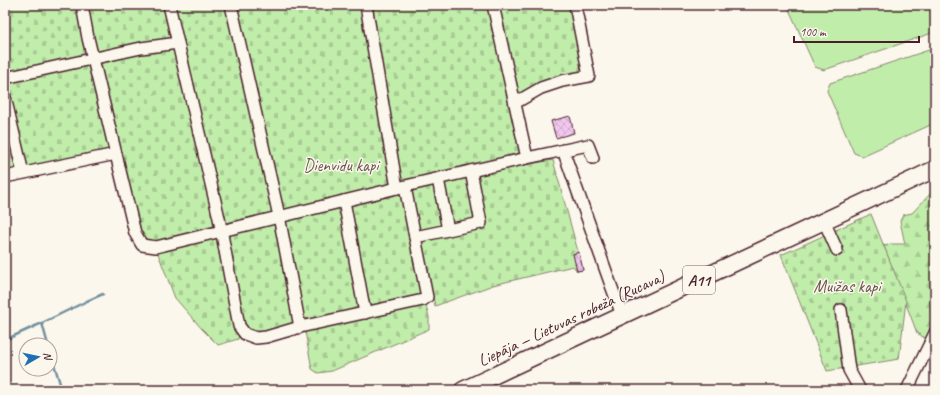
<svg xmlns="http://www.w3.org/2000/svg" width="940" height="395" viewBox="0 0 940 395" font-family="Caveat,sans-serif">
<style>
.grass{fill:#c1edab;stroke:#86866b}
.forest{fill:url(#forest-firs);stroke:#86866b}
.cemetery{fill:url(#cemetery-stones);stroke:#86866b}
.lines{fill:none;stroke-linecap:round;stroke-linejoin:round}
.stream{stroke:#728f9e;stroke-width:2.5}
.building{fill:url(#building-cross-hatch);stroke:#4a1f2b}
.minor-casing{stroke:#4a1f2b;stroke-width:14}
.highway-casing{stroke:#4a1f2b;stroke-width:19}
.minor{stroke:#fbf7ec;stroke-width:11}
.highway{stroke:#fbf7ec;stroke-width:16}
.labels{text-anchor:middle;stroke-width:3;stroke-linejoin:round;paint-order:stroke}
.shield{fill:#fbf7ec;stroke:#7f6065;stroke-width:1}
.shield-label{font-size:16px;font-weight:bold;fill:#4a1f2b}
.park-label{font-size:17px;fill:#68524b;stroke:#fbf7ec}
.street-label{font-size:17px;fill:#4a1f2b;stroke:#fbf7ec}
</style>
<defs>
<pattern id="forest-firs" width="22" height="20" patternUnits="userSpaceOnUse"><rect width="22" height="20" fill="#c1edab"/><path d="M5 1l3.5 6h-7zM16 11l3.5 6h-7z" fill="#a7cb93"/></pattern>
<pattern id="cemetery-stones" width="16" height="16" patternUnits="userSpaceOnUse"><rect width="16" height="16" fill="#c1edab"/><path d="M2 7V4a2 2 0 0 1 4 0v3zM10 15v-3a2 2 0 0 1 4 0v3z" fill="#a7cb93"/></pattern>
<pattern id="building-cross-hatch" width="8" height="8" patternUnits="userSpaceOnUse"><rect width="8" height="8" fill="#f1c7ee"/><path d="M0 0l8 8M0 8l8-8" fill="none" stroke="#d0aacc"/></pattern>
</defs>
<rect width="100%" height="100%" fill="#fbf7ec"/>
<filter id="ink" filterUnits="userSpaceOnUse"><feTurbulence type="fractalNoise" baseFrequency=".025" numOctaves="2"/><feDisplacementMap in="SourceGraphic" scale="8" xChannelSelector="R" yChannelSelector="G"/><feConvolveMatrix kernelMatrix="1 2 1 2 8 2 1 2 1" color-interpolation-filters="sRGB"/></filter>
<g filter="url(#ink)">
<g class="grass">
<path d="M787 5H935V32L824 70 815 67Z"/>
<path d="M935 48V123L862 156 854 153 827 91 830 83Z"/>
</g>
<path class="forest" d="M935 189V320L926 339 917 333 884 246 890 244H905L900 221 903 215 912 213Z"/>
<g class="cemetery">
<path d="M5 5H571L585 72C559 80 532 85 510 99L524 165 553 160 583 270 577 271 573 266 493 285 435 306 433 297 425 302 429 317V329L332 371 318 373 312 369 303 321 263 332 251 330 242 325 238 339 218 345 202 329 175 298 154 243 146 240 139 230 118 147 5 173Z"/>
<path d="M871 214 906 301 899 359 827 371 781 255Z"/>
</g>
<g class="lines">
<g class="stream">
<path d="M42 323 48 345"/>
<path d="M5 340 42 323 87 301 103 294"/>
<path d="M50 351 62 390"/>
</g>
</g>
<g class="building">
<path d="M570 116 574 133 556 138 551 121Z"/>
<path d="M579 252 583 270 577 271 573 254Z"/>
</g>
<g class="lines">
<g class="minor-casing">
<g id="minor">
<path d="M82 5 88 38 135 233 142 245 156 247 397 188 527 158 588 145 593 158"/>
<path d="M169 5 219 218 239 326 245 334 256 338 266 337 300 327 423 300 427 297 405 187"/>
<path d="M231 5 279 216 300 327"/>
<path d="M366 5 397 188"/>
<path d="M493 5 527 158"/>
<path d="M5 78 141 48 178 43"/>
<path d="M5 97 23 173"/>
<path d="M515 103 541 88 562 81 589 76 575 5"/>
<path d="M563 150 612 288 622 315"/>
<path d="M5 177 116 154"/>
<path d="M438 179 448 230"/>
<path d="M344 201 365 313"/>
<path d="M824 221 837 250"/>
<path d="M415 237 481 223 471 171"/>
<path d="M841 310 849 370 860 390"/>
<path d="M907 390 935 333"/>
</g>
</g>
<g class="highway-casing">
<path id="highway" d="M463 390 935 169"/>
</g>
<use href="#minor" class="minor"/>
<use href="#highway" class="highway"/>
</g>
</g>
<g class="labels">
<rect class="shield" x="683" y="266" width="32" height="28" rx="3"/>
<g class="shield-label">
<text x="699" y="286">A11</text>
</g>
<g class="park-label">
<text x="341" y="171">Dienvidu kapi</text>
<text x="847" y="292">Muižas kapi</text>
</g>
<g class="street-label">
<text transform="translate(571 318) rotate(-25)" y="6">Liepāja — Lietuvas robeža (Rucava)</text>
</g>
</g>
<rect width="940" height="395" fill="none" stroke="#fbf7ec" stroke-width="20"/>
<rect x="10" y="10" width="920" height="375" fill="none" stroke="#4a1f2b" stroke-width="1.5" filter="url(#ink)"/>
<g transform="translate(38 357) rotate(81)"><circle r="19" fill="#fbf7ec" stroke="#b4a19f"/>
<path d="M0-3L7 15L0 10L-7 15Z" fill="#1f6fb2"/>
<text y="-6" font-size="11" font-weight="bold" text-anchor="middle" fill="#4a1f2b">N</text>
</g>
<path d="M794 36v6h125v-6" fill="none" stroke="#4a1f2b" stroke-width="2"/>
<text x="800" y="36" font-size="12" fill="#4a1f2b" stroke="#fbf7ec" stroke-width="3" paint-order="stroke">100 m</text>
</svg>
